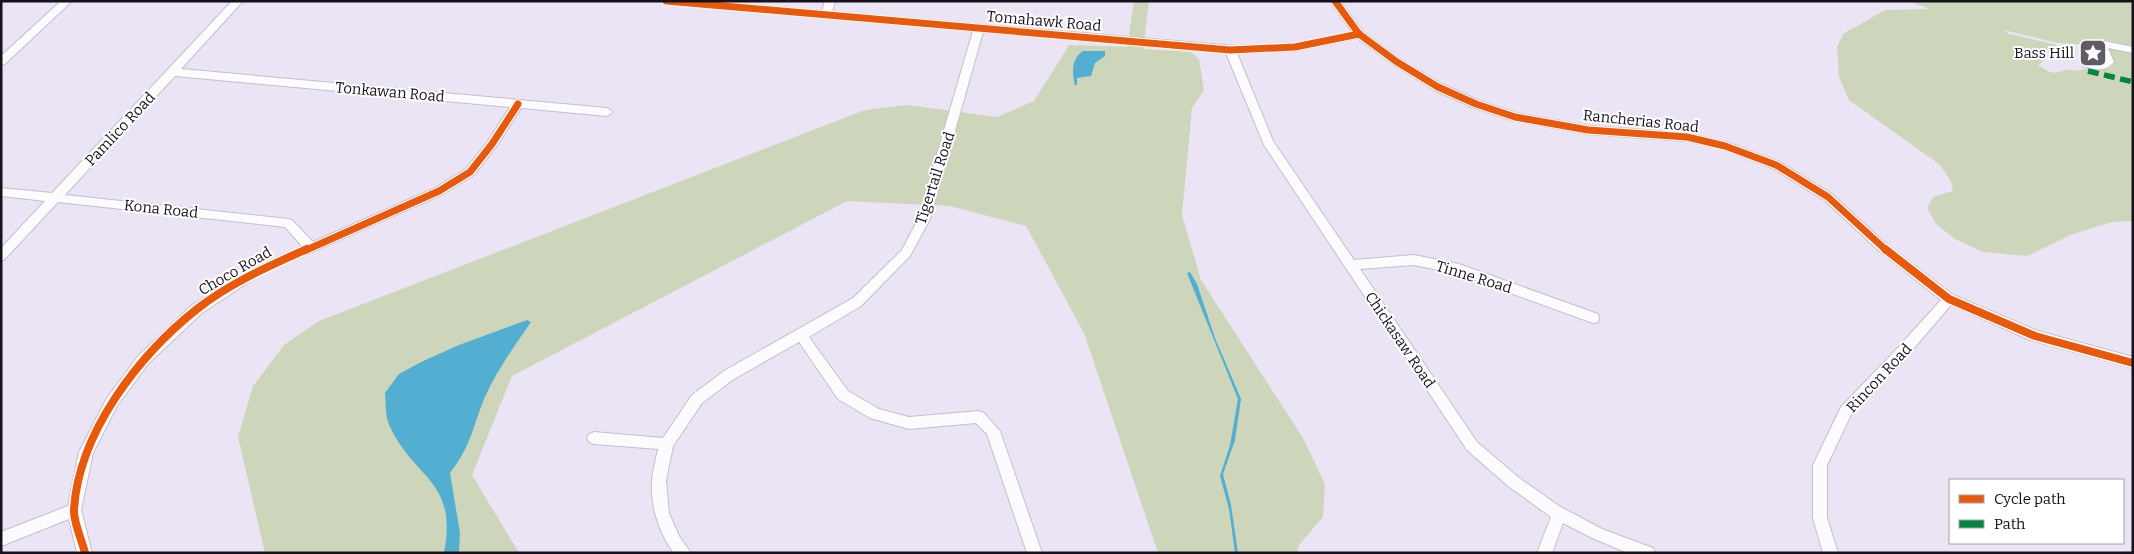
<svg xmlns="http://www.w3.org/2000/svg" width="2134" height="554" viewBox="0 0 2134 554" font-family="Bitter,serif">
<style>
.green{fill:#cdd6ba}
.water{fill:#53afd2}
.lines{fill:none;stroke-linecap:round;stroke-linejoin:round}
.minor-casing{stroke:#c4bfcc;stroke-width:2}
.minor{fill:#fcfbfd;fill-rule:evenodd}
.quiet{stroke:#00873e;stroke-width:5.5;stroke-dasharray:11 5.5;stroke-linecap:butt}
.cycleway-far1-casing{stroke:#fff;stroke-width:9}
.cycleway-casing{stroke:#fff;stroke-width:11}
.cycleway-far1{stroke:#e8590c;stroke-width:7}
.cycleway{stroke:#e8590c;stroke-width:8}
.labels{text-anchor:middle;stroke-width:4;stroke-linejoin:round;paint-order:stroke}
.street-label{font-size:15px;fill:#16111d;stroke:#fff}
.poi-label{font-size:15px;fill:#16111d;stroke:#fff;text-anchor:end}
</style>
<rect width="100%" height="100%" fill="#ebe4f4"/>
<g class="green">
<path d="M1134 1H1149L1143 49 1191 52 1199 59 1204 90 1192 108 1182 215 1201 280 1303 438 1325 484 1323 517 1299 545 1297 553H1158L1084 333 1026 226 950 206 847 201 512 376 472 475 519 553H265L238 437 253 386 284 345 319 321 865 110 906 105 997 117 1034 101 1069 45 1127 47Z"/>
<path d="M1910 1H2133V47L2104 39 2096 40 2094 45 2057 43 2004 30 2009 34 2058 45 2036 53 2043 62 2038 65C2048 72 2055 76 2066 69 2075 72 2078 70 2087 69 2099 67 2105 72 2115 64L2107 49 2108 47 2133 52V221L2112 222 2073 234 2027 256 1983 252 1955 239 1936 224 1927 208 1933 197 1953 191 1951 181 1939 164 1849 100 1839 77 1837 47 1843 34 1885 10 1929 9Z"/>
</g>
<g class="water">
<path d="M1083 51H1105V56L1095 63 1091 76 1077 78V85H1075C1072 73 1071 59 1083 51Z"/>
<path d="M1190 272 1197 284 1215 338 1241 399 1235 440 1223 474 1231 505 1238 553H1235L1229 509 1220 476 1230 445 1238 399 1187 273Z"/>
<path d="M527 320 531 322C514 347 496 371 484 399 473 427 470 448 450 473L460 533 459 553H444C458 480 415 480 390 427 385 417 386 404 385 393L399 374 421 362 459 345Z"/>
</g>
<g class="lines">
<g class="minor-casing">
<g id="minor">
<path d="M61 1H72L5 64 1 65V56Z"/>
<path d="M232 1H243L181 69 607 108 613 112 607 116 521 108 496 147 474 175 443 194 258 276 202 313 148 364 117 406 93 453 81 510 92 553H77L69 519 1 546V532L68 506 79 452 107 398 138 356 192 305 250 270 302 246 285 227 58 202 5 259 1 261V248L45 201 1 196V188L52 193ZM175 76 510 107 488 141 466 169 435 188 313 242 292 220 288 219 65 195Z"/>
<path d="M661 1H706L822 11 825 1H835L832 12 1247 47 1295 44 1352 32 1330 1H1340L1363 32 1401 60 1442 84 1480 101 1516 113 1588 126 1687 133 1729 143 1780 162 1832 194 1885 243 1953 295 2038 331 2133 357V368L2030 340 1951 305 1902 362 1851 415 1827 465V518L1838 553H1823L1813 518V465L1841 407 1892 354 1941 300 1877 249 1824 200 1772 168 1723 149 1687 141 1588 134 1511 120 1472 107 1434 90 1393 64 1357 38 1295 51 1237 53 1273 141 1354 260 1414 255 1459 264 1598 314 1599 318 1598 322 1593 323 1458 274 1414 265 1360 269 1477 442 1518 477 1559 506 1602 529 1653 548 1655 553H1628L1592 538 1563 523 1552 553H1537L1551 517 1508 486 1467 450 1264 145 1226 53 983 32 930 219 910 256 861 306 809 337 848 391 879 409 909 417 979 411 984 413 1000 431 1042 553H1027L987 434 976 423 909 429 870 418 838 399 799 342 734 379 702 403 673 446 666 481 669 513 679 536 691 553H674C659 534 650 504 652 480 653 470 656 459 658 449L594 444 589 442 587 438 589 434 594 432 663 438 692 395 724 371 853 298 902 250 918 219 973 31 666 4Z"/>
<path d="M2104 41 2133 47V53L2108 48 2114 62C2105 72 2095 70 2083 66V62L2098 63 2103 61 2097 47 2100 42Z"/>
</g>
</g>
<use href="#minor" class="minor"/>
<path class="quiet" d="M2088 71 2133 82"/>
<g class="cycleway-far1-casing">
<g id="cycleway-far1">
<path d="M666 1 1230 50 1295 47 1359 34"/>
<path d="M1335 1 1359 34 1397 62 1438 87 1476 104 1515 117 1588 130 1687 137 1725 146 1776 165 1828 197 1887 251"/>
<path d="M304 251 439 191 470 172 492 144 518 104"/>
</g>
</g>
<g class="cycleway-casing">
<g id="cycleway">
<path d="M1885 249 1949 299 2035 336 2133 363"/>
<path d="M85 553C82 540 73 522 74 509 79 432 139 355 197 309 230 283 269 266 307 249"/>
</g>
</g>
<use href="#cycleway-far1" class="cycleway-far1"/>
<use href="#cycleway" class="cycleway"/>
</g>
<defs>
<g id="sight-square" transform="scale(1.4375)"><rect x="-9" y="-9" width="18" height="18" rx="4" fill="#615b68" stroke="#fff"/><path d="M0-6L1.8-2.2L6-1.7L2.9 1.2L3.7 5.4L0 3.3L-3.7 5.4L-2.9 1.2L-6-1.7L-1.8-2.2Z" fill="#fff"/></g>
</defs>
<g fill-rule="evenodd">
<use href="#sight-square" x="2093" y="53"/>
</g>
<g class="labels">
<g class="street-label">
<text transform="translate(1044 21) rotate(5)" y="5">Tomahawk Road</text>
<text transform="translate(390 92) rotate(5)" y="5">Tonkawan Road</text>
<text transform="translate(1641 121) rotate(6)" y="5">Rancherias Road</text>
<text transform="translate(120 129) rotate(-47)" y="5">Pamlico Road</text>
<text transform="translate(935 178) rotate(-72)" y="5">Tigertail Road</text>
<text transform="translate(161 209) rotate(6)" y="5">Kona Road</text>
<text transform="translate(235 271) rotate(-30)" y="5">Choco Road</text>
<text transform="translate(1474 277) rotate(17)" y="5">Tinne Road</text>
<text transform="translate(1400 340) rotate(56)" y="5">Chickasaw Road</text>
<text transform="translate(1879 378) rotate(-47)" y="5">Rincon Road</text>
</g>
<g class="poi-label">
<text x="2074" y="58">Bass Hill</text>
</g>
</g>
<rect width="2134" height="554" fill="none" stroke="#16111d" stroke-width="5"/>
<rect x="1949" y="479" width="175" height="65" fill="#ffffff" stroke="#a2a0a5"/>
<rect x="1959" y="495" width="25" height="8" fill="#e8590c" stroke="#a2a0a5"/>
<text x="1994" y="504" font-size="15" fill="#16111d">Cycle path</text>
<rect x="1959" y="520" width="25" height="8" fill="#00873e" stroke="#a2a0a5"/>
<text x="1994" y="529" font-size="15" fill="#16111d">Path</text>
</svg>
